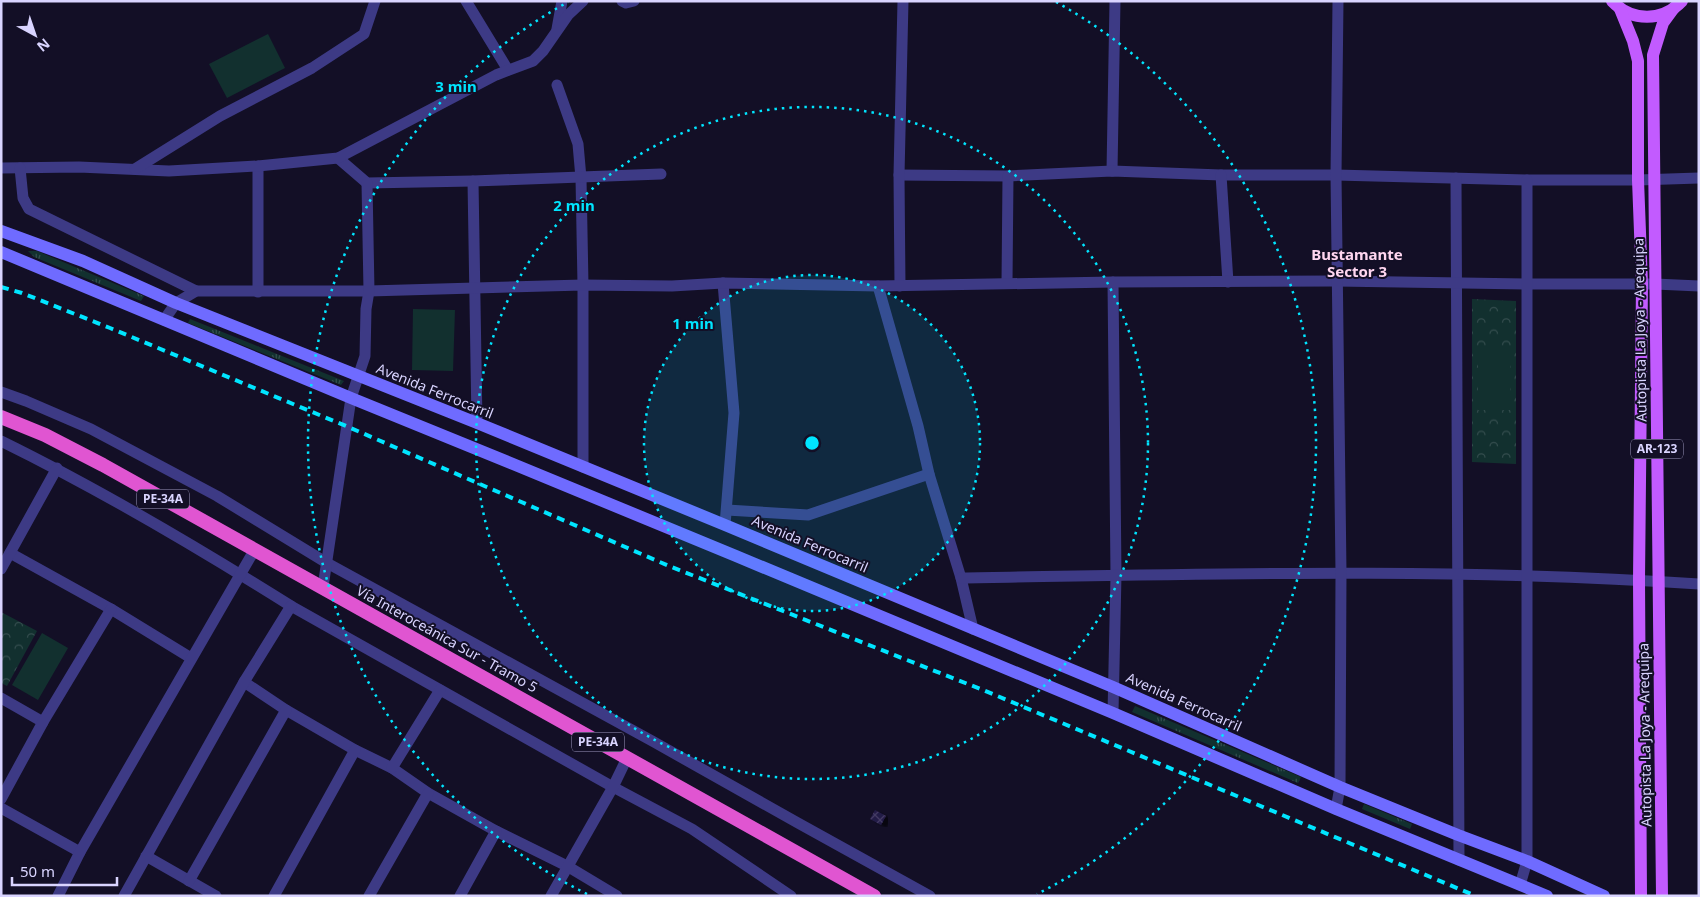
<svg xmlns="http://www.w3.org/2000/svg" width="1700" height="897" viewBox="0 0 1700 897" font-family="'Noto Sans',sans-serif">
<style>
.grass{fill:url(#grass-tufts)}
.park{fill:url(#park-crowns)}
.garden{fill:#12302f}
.building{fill:url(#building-cross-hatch);filter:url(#shadow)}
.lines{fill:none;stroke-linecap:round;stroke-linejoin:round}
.minor{stroke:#3d3a85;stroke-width:11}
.secondary{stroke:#6f6bff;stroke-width:12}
.primary{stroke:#c25bff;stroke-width:12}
.trunk{stroke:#e055d1;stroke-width:14}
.rail{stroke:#00e5ff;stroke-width:4;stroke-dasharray:8 6;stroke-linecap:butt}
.ring{fill:none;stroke:#00e5ff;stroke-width:2.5;stroke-dasharray:2.5 5}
.labels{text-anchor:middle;stroke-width:4;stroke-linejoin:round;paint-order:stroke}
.shield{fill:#130f26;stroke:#9e99be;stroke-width:1}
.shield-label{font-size:12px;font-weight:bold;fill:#d9d4ff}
.street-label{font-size:14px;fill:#d9d4ff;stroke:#130f26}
.neighbourhood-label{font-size:15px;font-weight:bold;fill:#ffd6f0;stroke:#130f26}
.centre{fill:#00e5ff;stroke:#130f26;stroke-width:2.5}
.ring-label{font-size:15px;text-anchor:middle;font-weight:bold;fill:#00e5ff;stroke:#130f26;stroke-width:4;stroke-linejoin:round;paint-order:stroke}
</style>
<defs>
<pattern id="grass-tufts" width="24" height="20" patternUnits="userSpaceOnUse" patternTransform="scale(1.25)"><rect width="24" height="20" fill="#12302f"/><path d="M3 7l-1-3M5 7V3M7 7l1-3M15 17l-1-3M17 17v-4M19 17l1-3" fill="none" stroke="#344d4e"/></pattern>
<pattern id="park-crowns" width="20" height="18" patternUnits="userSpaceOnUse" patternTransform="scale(1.25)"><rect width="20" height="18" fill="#12302f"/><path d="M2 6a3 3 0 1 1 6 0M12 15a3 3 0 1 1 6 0" fill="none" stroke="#344d4e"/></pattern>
<pattern id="building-cross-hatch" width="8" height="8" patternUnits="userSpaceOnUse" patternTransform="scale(1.25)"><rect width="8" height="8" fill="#241b47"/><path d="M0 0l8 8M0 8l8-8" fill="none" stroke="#433b63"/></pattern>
<filter id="shadow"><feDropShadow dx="5.5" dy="3" stdDeviation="1" flood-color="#0009"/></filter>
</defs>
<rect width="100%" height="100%" fill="#130f26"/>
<g class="grass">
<path d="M28 251H37L144 296 141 301 34 257Z"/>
<path d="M190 319 344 381 341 385 188 323Z"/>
<path d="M1135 706 1301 777 1298 783 1132 712Z"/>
<path d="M1364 804 1412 824 1410 829 1362 809Z"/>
</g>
<g class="park">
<path d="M1472 299 1516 301V464L1472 462Z"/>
<path d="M1 612 37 631 7 686 1 683Z"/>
</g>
<g class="garden">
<path d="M268 34 285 68 227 98 209 64Z"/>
<path d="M413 309 455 310 453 371 412 370Z"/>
<rect x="1478" y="350" width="32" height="60"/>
<path d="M42 633 68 648 38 700 12 685Z"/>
</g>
<path class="building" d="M875 810 886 816 881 825 870 819Z"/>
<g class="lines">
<g class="minor">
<path d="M466 1 508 70"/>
<path d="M622 1 626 3 634 1"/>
<path d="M557 29 562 1"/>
<path d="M557 85 578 144 581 178 583 285V467"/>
<path d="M338 158 367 183 473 181 661 174"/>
<path d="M258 166V292"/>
<path d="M1 168 79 167 169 171 258 166 338 158 496 75 533 61 543 51 568 15 583 1"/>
<path d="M20 168 23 198 29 209 196 291"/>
<path d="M135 169 220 116 312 68 364 34 375 1"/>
<path d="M1112 171 1115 1"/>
<path d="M899 175 1008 176 1112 171 1221 175H1336L1527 180H1638L1699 178"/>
<path d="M1221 175 1228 282"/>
<path d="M1456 178 1459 860"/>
<path d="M473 181 477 423"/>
<path d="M1113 282 1116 575 1113 713"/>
<path d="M723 283 734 413 725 525"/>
<path d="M1007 283 1008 176"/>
<path d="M878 286 918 426 929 474 961 578 973 629"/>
<path d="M900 286 899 175 903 1"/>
<path d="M164 320 176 303 196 291H369L583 285 672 286 723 283 878 286 1113 282 1336 281 1527 284H1655L1699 286"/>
<path d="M1 392 26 401 91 429 217 496 327 563 654 742 798 823 930 896"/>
<path d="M1 441C101 490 197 547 291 606L613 787 692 829 791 896"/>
<path d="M727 510 808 515 929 474"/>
<path d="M10 553 111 609 191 658"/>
<path d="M1 569 57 468"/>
<path d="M961 578C1207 574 1453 567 1699 584"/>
<path d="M323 587 351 398 365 356 366 309 369 291 367 183"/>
<path d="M244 682 286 710 355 750 392 768 428 793 496 831 567 866 617 896"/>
<path d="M1 698 43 722"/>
<path d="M392 768 440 690"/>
<path d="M1 799 43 722 111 609"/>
<path d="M1 808 80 852"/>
<path d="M1336 809 1340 787 1341 572 1336 175 1338 1"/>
<path d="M146 856 216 896"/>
<path d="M189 881 286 710"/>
<path d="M1520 885 1527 861V180"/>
<path d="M58 896 80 852 255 549"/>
<path d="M124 896 244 682 291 606"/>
<path d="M274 896 355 750"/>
<path d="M369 896 428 793"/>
<path d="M460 896 496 831"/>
<path d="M551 896 613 787 627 758"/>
</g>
<g class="secondary">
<path d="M1 231 83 261 176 303 477 423 725 525 1113 687 1340 787 1458 835 1527 861 1604 896"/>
<path d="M1 252 351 398 513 464 736 556 1113 713 1336 809 1547 896"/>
</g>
<g class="primary">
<path d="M1612 1C1632 22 1662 22 1682 1"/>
<path d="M1620 9 1633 41 1638 61V180L1642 284 1639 580 1641 896"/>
<path d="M1662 896 1653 55 1663 23 1674 8"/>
</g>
<path class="trunk" d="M1 417 45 435 103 465 874 896"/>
<path class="rail" d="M1 287 22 293 110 328 346 426 669 566 983 690 1476 896"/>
</g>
<circle cx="812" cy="443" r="168" fill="#00e5ff" fill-opacity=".12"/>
<g class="ring">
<circle cx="812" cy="443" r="168"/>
<circle cx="812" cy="443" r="336"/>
<path d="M587 894A504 504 0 0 1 568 2M1056 2A504 504 0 0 1 1037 894"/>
</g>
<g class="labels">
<g class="shield">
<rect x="1631" y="439.5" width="52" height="19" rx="4"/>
<rect x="137" y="489.5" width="52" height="19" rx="4"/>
<rect x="572" y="732.5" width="52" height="19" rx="4"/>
</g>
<g class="shield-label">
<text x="1657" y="453">AR-123</text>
<text x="163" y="503">PE-34A</text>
<text x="598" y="746">PE-34A</text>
</g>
<g class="street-label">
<text transform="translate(1640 330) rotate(-91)" y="5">Autopista La Joya - Arequipa</text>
<text transform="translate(435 391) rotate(22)" y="5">Avenida Ferrocarril</text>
<text transform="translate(810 544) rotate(23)" y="5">Avenida Ferrocarril</text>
<text transform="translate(447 639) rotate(29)" y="5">Vía Interoceánica Sur - Tramo 5</text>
<text transform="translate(1184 702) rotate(24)" y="5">Avenida Ferrocarril</text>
<text transform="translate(1645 735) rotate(-91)" y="5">Autopista La Joya - Arequipa</text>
</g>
<g class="neighbourhood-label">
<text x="1357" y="260">Bustamante<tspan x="1357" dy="17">Sector 3</tspan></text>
</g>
</g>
<circle cx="812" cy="443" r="8" class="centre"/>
<g class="ring-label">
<text x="456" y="92">3 min</text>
<text x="574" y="211">2 min</text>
<text x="693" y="329">1 min</text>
</g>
<rect width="1700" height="897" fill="none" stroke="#d9d4ff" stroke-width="5"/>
<g transform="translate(35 35) rotate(140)" stroke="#130f26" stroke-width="4" paint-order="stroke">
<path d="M0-4L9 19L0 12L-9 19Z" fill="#d9d4ff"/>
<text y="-8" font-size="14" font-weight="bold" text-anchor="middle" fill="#d9d4ff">N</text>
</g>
<path d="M12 877v8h105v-8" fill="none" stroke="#d9d4ff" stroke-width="2.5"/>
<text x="20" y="877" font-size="15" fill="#d9d4ff" stroke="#130f26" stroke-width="4" paint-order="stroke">50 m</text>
</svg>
